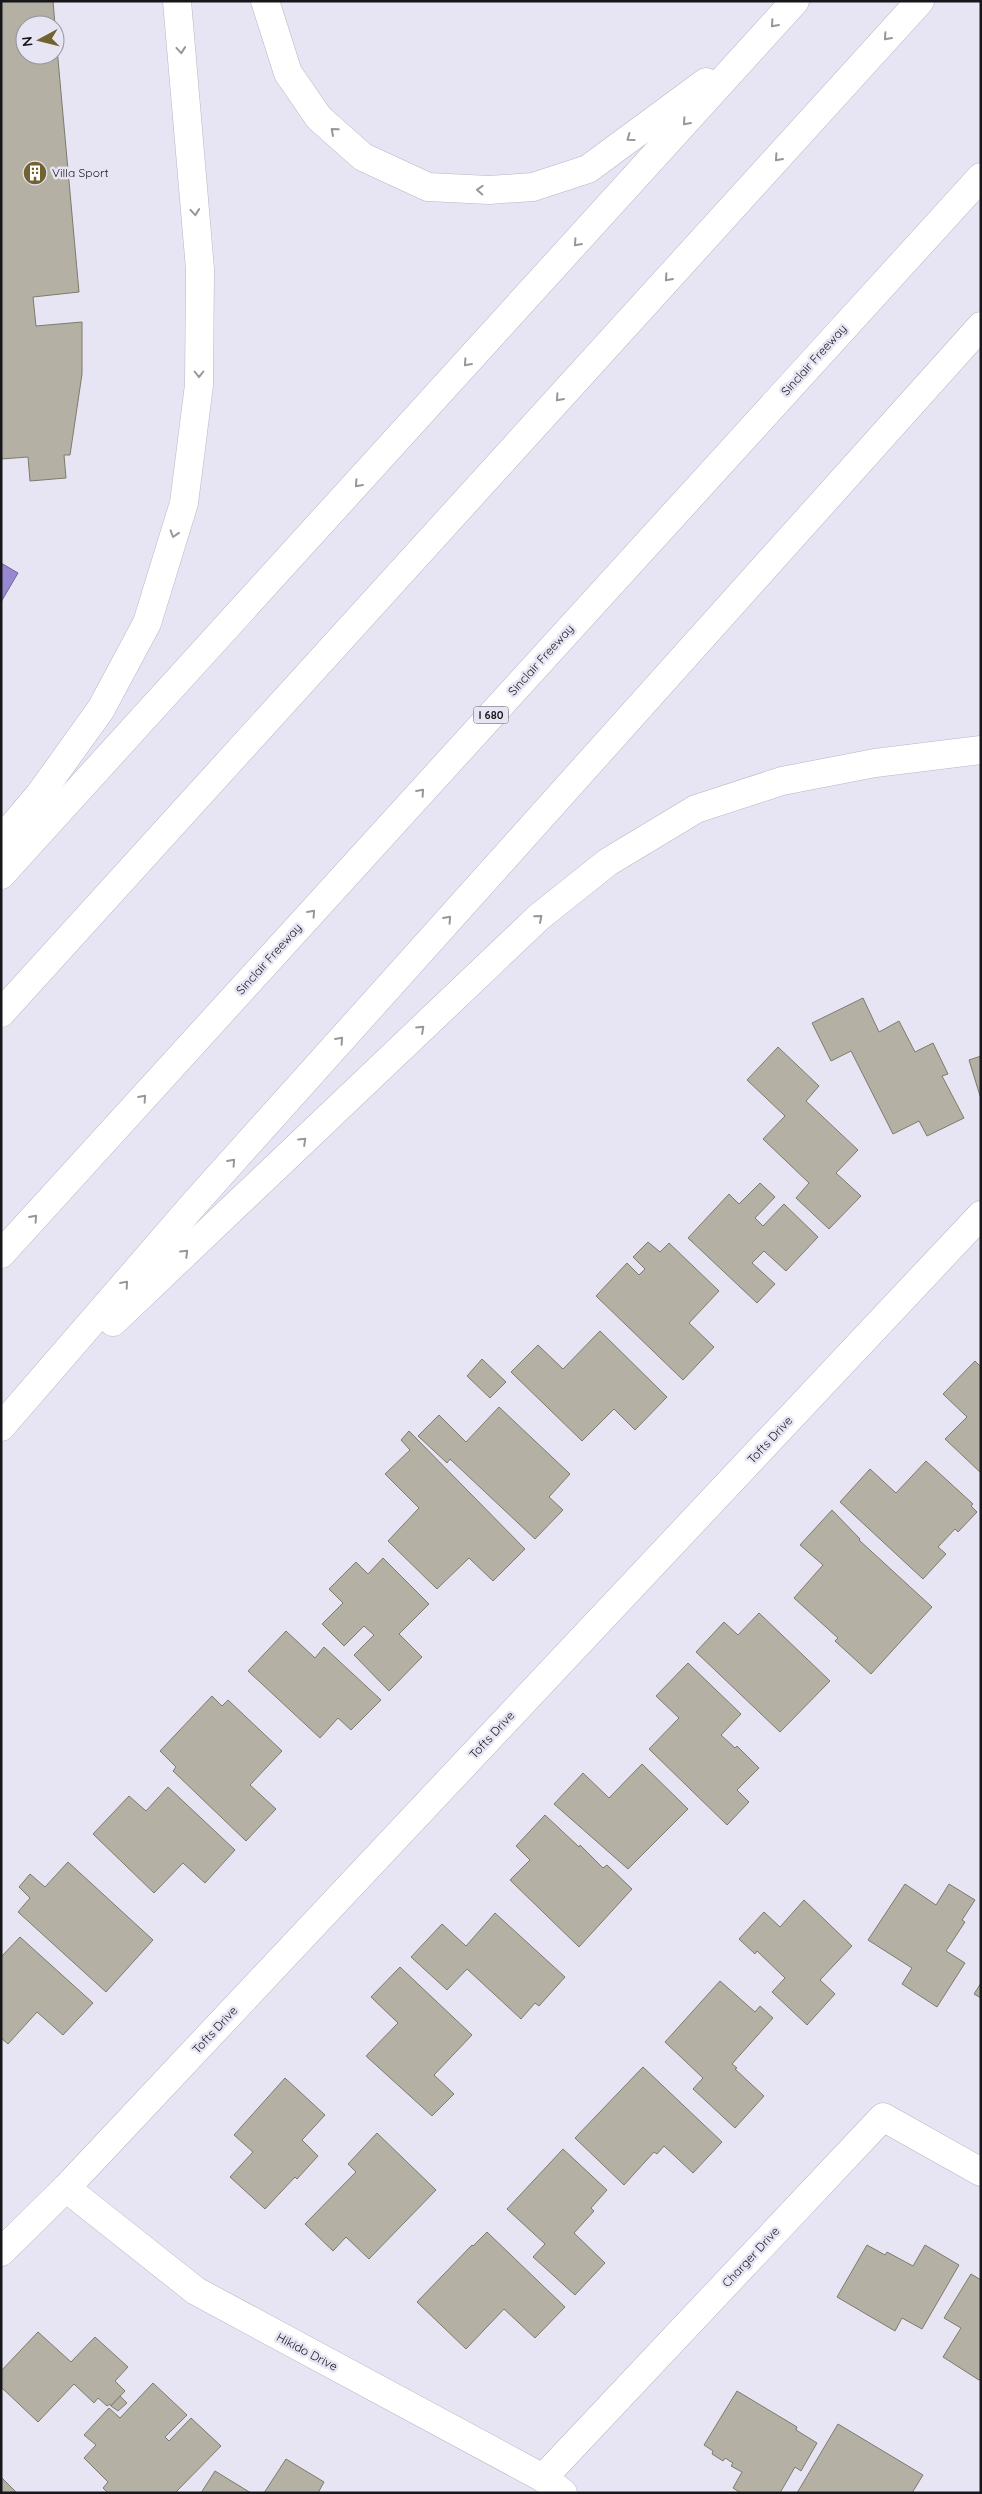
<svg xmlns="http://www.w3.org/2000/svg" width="982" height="2494" viewBox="0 0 982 2494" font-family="Quicksand,sans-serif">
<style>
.water{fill:#9888d1;stroke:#71669a}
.building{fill:#b4b1a4;stroke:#7e7a6e}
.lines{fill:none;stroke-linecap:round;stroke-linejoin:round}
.minor-casing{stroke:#b8b6c3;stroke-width:29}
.motorway-casing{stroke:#b8b6c3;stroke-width:29}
.minor{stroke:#fff;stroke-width:28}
.motorway{stroke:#fff;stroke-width:28}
.oneway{stroke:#979698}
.labels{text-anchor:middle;stroke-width:5;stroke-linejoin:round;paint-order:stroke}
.shield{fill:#e7e5f3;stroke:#55545c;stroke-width:1}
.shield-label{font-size:11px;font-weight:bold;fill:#17161b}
.poi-label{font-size:12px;fill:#17161b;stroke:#e7e5f3;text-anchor:start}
.street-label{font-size:12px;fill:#17161b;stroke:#e7e5f3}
</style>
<rect width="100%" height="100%" fill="#e7e5f3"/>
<path class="water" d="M1 563 18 573 1 602Z"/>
<g class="building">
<path d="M1 1H53L55 25H25V55H55V26L79 292 33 297 36 326 82 322V374L70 455H64L66 478 30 481 28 457 1 459Z"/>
<path d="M863 998 879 1032 899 1021 915 1052 933 1043 948 1074 942 1076 964 1118 927 1136 919 1121 893 1134 851 1051 831 1061 812 1023Z"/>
<path d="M778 1047 819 1086 806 1101 858 1150 836 1173 861 1196 829 1229 796 1198 809 1183 763 1139 785 1116 747 1080Z"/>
<path d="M981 1056V1099L969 1060Z"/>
<path d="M760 1183 775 1197 755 1218 763 1226 784 1204 818 1237 786 1271 764 1251 752 1263 775 1284 757 1303 688 1238 729 1194 739 1204Z"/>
<path d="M648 1242 660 1252 669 1243 719 1291 689 1323 714 1347 683 1380 596 1296 627 1263 639 1275 645 1269 633 1257Z"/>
<path d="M600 1331 667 1397 635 1430 614 1409 582 1441 511 1372 538 1345 563 1369Z"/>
<path d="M482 1359 506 1382 490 1398 467 1376Z"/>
<path d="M975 1361 981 1367V1473L945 1439 967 1417 943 1394Z"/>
<path d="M499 1407 570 1474 549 1497 563 1510 535 1539 450 1459 447 1463 418 1436 439 1415 466 1442Z"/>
<path d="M409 1431 525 1549 493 1581 469 1558 437 1589 388 1541 419 1508 385 1474 410 1450 401 1440Z"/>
<path d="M926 1461 973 1504 971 1506 977 1512 958 1532 955 1529 938 1547 946 1554 923 1579 840 1502 870 1469 896 1493Z"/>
<path d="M832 1510 860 1539 859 1540 932 1607 871 1674 835 1641 838 1638 794 1598 823 1565 800 1545Z"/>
<path d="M383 1558 429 1604 399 1634 422 1657 389 1691 354 1655 374 1635 364 1626 344 1646 322 1624 343 1603 329 1589 356 1562 368 1574Z"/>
<path d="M759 1613 830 1681 780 1732 696 1652 724 1622 738 1635Z"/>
<path d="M286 1631 315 1658 324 1647 381 1700 351 1730 338 1718 320 1738 248 1671Z"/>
<path d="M688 1663 741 1714 721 1735 735 1748 737 1746 759 1768 737 1790 749 1802 727 1825 649 1749 679 1718 656 1696Z"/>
<path d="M212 1696 222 1706 228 1700 282 1751 250 1785 276 1809 246 1841 173 1771 176 1767 160 1751Z"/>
<path d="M642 1764 688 1809 628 1869 554 1804 583 1773 609 1798Z"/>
<path d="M168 1787 235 1850 205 1883 183 1863 154 1893 93 1834 129 1796 146 1811Z"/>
<path d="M545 1815 579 1847 580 1845 603 1868 607 1865 632 1889 579 1947 510 1880 530 1860 516 1846Z"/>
<path d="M68 1862 153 1940 106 1992 18 1912 30 1898 19 1887 30 1874 45 1887Z"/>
<path d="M905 1884 936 1905 949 1884 975 1900 962 1920 965 1922 946 1951 965 1963 937 2007 902 1984 912 1968 868 1940Z"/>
<path d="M804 1900 852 1946 820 1980 835 1994 807 2025 772 1992 785 1978 757 1951 755 1954 739 1939 764 1912 780 1927Z"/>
<path d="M495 1913 565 1977 539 2006 535 2003 521 2019 467 1969 447 1990 411 1957 442 1924 466 1946Z"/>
<path d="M20 1937 93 2003 63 2035 37 2012 8 2044 1 2038V1957Z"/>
<path d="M400 1967 472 2035 434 2075 454 2094 432 2116 366 2056 398 2023 371 1997Z"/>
<path d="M720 1981 755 2012 760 2006 773 2018 732 2064 737 2068 735 2069 764 2096 735 2128 693 2089 703 2078 665 2042Z"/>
<path d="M981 1983V1998L974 1994Z"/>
<path d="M643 2067 722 2142 693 2173 664 2146 657 2154 654 2152 624 2185 575 2138Z"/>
<path d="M285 2078 325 2115 302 2140 318 2156 297 2179 295 2177 265 2209 230 2177 253 2152 234 2135Z"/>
<path d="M377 2133 436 2190 369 2259 346 2237 333 2251 305 2224 356 2172 348 2164Z"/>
<path d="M563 2149 607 2190 591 2208 594 2211 574 2233 605 2263 575 2295 533 2257 545 2244 507 2209Z"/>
<path d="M487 2232 565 2307 535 2338 504 2309 466 2349 417 2302 472 2245 473 2246Z"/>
<path d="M867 2245 885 2255 887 2252 913 2266 925 2245 959 2265 922 2329 902 2318 895 2331 837 2297Z"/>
<path d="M971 2274 981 2280V2378L979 2380 943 2357 961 2328 944 2318Z"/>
<path d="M38 2332 71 2362 95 2337 128 2367 115 2381 125 2391 111 2406 110 2404 107 2406 98 2398 94 2403 74 2384 38 2422 1 2387V2371Z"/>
<path d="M153 2383 187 2415 165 2437 169 2441 191 2418 221 2446 175 2493H108L103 2488 108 2482 84 2458 96 2445 84 2435 109 2408 120 2418Z"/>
<path d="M737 2391 797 2427 796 2430 817 2443 801 2471 795 2467 780 2493H741L733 2488 742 2472 731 2466 733 2463 725 2458 723 2461 712 2454 713 2451 704 2445Z"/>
<path d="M120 2396 127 2403 118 2411 111 2406Z"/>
<path d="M838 2424 923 2475 912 2493H797Z"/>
<path d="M286 2459 324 2482 318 2493H264Z"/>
<path d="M215 2471 251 2493H201Z"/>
<path d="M1 2477 17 2493H1Z"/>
</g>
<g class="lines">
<g class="minor-casing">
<g id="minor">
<path d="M66 2188 196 2291 543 2478 563 2493"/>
<path d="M1 2252 66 2188 981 1215"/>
<path d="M543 2478 883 2117 981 2172"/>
</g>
</g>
<g class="motorway-casing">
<g id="motorway">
<path d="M265 1 288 73 319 118 363 157 428 187 489 190 533 187 588 169 706 82"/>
<path d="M1 840 40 794 101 709 147 623 184 503 199 385 200 269 177 1"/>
<path d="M1 875 795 1"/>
<path d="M1 1013 920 1"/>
<path d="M1 1254 981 177"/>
<path d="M113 1322 539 917 608 862 696 809 782 781 875 763 981 750"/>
<path d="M1 1427 194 1204 981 326"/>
</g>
</g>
<use href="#minor" class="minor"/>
<use href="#motorway" class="motorway"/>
</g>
<defs><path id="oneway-chevron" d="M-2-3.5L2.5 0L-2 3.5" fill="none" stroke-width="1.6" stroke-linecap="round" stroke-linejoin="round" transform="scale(1.25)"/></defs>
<g class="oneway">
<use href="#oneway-chevron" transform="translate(774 24) rotate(132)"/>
<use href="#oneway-chevron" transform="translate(887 37) rotate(132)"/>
<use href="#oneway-chevron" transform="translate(181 50) rotate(85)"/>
<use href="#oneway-chevron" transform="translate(686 122) rotate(132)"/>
<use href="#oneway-chevron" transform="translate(334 131) rotate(-139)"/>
<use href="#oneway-chevron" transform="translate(630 138) rotate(144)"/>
<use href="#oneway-chevron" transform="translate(778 158) rotate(132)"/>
<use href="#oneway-chevron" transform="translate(480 190) rotate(-177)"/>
<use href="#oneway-chevron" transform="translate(195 212) rotate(85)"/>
<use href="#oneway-chevron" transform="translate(577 243) rotate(132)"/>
<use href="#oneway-chevron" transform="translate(668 278) rotate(132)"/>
<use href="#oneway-chevron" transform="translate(467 363) rotate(132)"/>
<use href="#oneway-chevron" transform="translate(199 374) rotate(90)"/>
<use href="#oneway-chevron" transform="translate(559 398) rotate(132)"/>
<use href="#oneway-chevron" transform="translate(358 484) rotate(132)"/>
<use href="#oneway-chevron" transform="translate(174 534) rotate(107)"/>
<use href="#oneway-chevron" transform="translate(421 792) rotate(-48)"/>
<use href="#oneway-chevron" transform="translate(312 913) rotate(-48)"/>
<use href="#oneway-chevron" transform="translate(539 918) rotate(-41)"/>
<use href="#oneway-chevron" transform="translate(448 919) rotate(-48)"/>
<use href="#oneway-chevron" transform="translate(421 1029) rotate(-43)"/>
<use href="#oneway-chevron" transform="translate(340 1040) rotate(-48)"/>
<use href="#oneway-chevron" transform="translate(143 1098) rotate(-48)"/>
<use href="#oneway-chevron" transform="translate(303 1141) rotate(-43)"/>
<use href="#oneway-chevron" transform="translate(232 1162) rotate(-48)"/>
<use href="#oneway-chevron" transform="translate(34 1218) rotate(-48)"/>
<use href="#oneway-chevron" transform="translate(185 1253) rotate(-44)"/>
<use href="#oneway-chevron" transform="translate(125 1284) rotate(-49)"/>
</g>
<defs>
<g id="building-disc" transform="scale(1.25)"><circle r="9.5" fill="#716230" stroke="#e7e5f3"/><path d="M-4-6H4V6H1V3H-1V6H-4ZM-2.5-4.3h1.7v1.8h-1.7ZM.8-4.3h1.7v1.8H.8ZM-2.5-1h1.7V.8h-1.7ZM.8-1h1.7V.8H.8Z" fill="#fff"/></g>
</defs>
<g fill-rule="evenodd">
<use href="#building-disc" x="35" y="173"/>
</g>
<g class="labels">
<rect class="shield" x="473.5" y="706.5" width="35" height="17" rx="4"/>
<g class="shield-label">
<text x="491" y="719">I 680</text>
</g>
<g class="poi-label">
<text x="52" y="177">Villa Sport</text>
</g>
<g class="street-label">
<text transform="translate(814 360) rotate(-48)" y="4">Sinclair Freeway</text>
<text transform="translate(541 660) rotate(-48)" y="4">Sinclair Freeway</text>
<text transform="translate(269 959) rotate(-48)" y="4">Sinclair Freeway</text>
<text transform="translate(770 1440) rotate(-47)" y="4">Tofts Drive</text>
<text transform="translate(492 1735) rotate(-47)" y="4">Tofts Drive</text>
<text transform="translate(215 2030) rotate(-47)" y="4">Tofts Drive</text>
<text transform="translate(751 2257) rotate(-47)" y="4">Charger Drive</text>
<text transform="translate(307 2352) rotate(28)" y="4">Hikido Drive</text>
</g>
</g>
<rect width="982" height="2494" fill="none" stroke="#17161b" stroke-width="5"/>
<g transform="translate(40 40) rotate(263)"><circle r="24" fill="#e7e5f3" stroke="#94929d"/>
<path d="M0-4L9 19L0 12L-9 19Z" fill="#716230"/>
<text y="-8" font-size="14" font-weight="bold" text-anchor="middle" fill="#17161b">N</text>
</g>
</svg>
